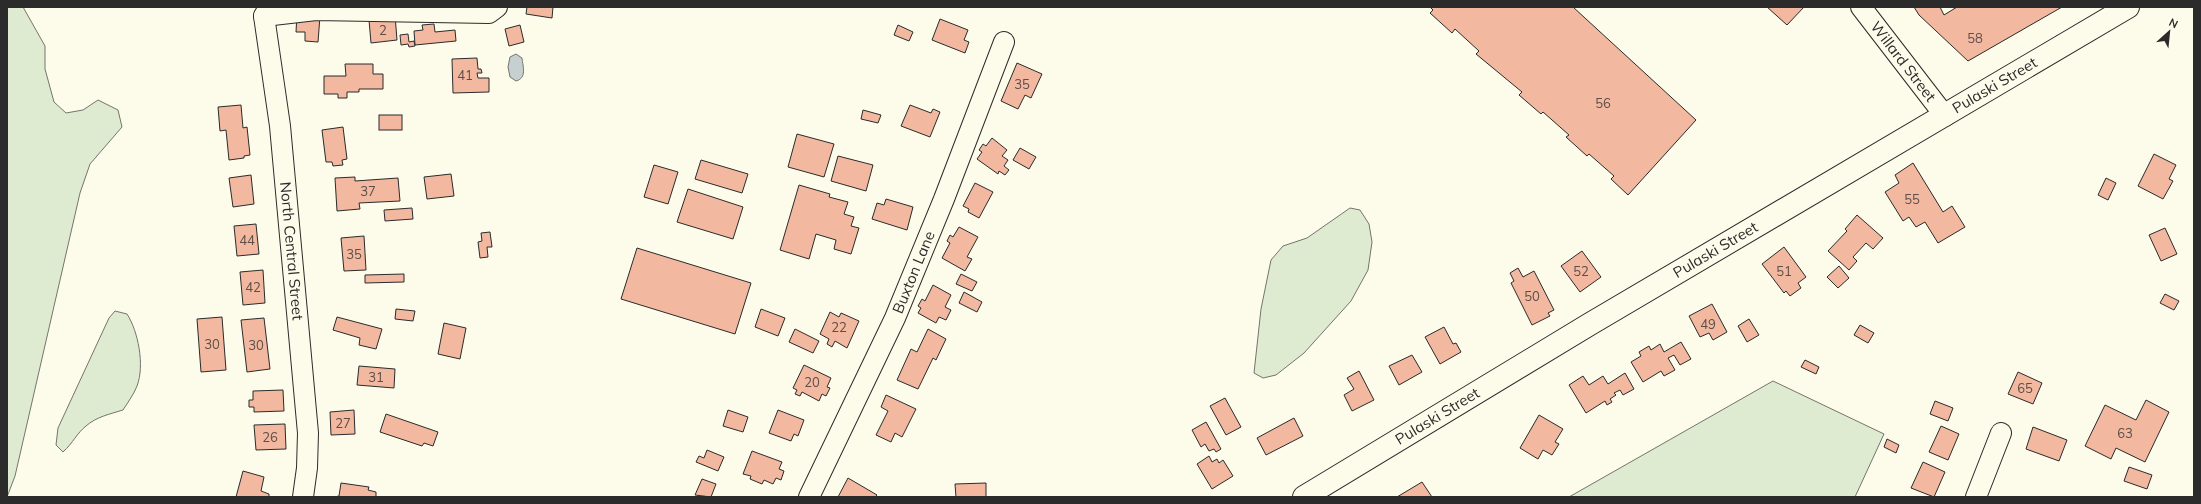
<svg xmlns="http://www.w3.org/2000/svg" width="2201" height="504" viewBox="0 0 2201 504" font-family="Mulish,sans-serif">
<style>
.green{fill:#deebd1;stroke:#74746e}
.water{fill:#c7d0d0;stroke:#74746e}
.building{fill:#f2b8a0;stroke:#2b2b2b}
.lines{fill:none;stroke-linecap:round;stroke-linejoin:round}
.minor-casing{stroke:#2b2b2b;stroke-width:22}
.major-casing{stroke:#2b2b2b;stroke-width:24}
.minor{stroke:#fdfbea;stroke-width:20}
.major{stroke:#fdfbea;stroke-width:22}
.labels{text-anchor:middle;stroke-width:3;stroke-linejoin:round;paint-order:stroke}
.number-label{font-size:13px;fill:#5d4e48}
.street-label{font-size:15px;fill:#2b2b2b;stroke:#fdfbea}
</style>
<rect width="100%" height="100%" fill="#fdfbea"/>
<g class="green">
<path d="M7 7H23L45 46V69L54 102 66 113 83 110 98 100 118 110 122 127 90 164 80 193 15 476 7 497Z"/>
<path d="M1350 208 1360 210 1369 224 1372 242 1368 270 1351 301 1304 353 1276 375 1263 378 1254 373 1261 309 1271 260 1283 246 1307 238Z"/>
<path d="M115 311 127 314C138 331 145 365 137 386 134 394 128 402 123 410 110 414 96 417 86 426 77 433 73 443 63 452L56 445 58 428 109 318Z"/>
<path d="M1773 381 1884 434 1855 497H1569Z"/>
</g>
<path class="water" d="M516 54 522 58C523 67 527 78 516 81L510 77 508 67 510 57Z"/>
<g class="building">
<path d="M527 7H553L552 18 526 14Z"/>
<path d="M1430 7H1573L1696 120 1628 195 1611 179 1614 176 1589 154 1587 156 1566 137 1569 135 1543 112 1541 114 1519 95 1522 92 1476 54 1479 51 1455 29 1452 33 1430 13 1433 10Z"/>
<path d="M1767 7H1804L1787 25Z"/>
<path d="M1914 7H1940L1944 15 1957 7H2062L1968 61 1919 15Z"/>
<path d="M297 14 320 16 318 42 305 41V32H296Z"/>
<path d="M395 15 397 40 371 43 369 20Z"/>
<path d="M940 19 968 30 964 40 969 42 965 53 932 40Z"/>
<path d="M434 24 435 32 455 30 456 41 415 45 414 31 423 30 422 25Z"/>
<path d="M520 25 524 42 509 46 505 29Z"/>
<path d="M898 25 913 32 909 41 894 35Z"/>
<path d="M408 34 409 42 414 41 415 46 409 47 408 44 401 45 400 35Z"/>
<path d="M477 58 478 69H481L482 73H477L478 78H489V92L453 93 452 59Z"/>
<path d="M1017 63 1042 74 1031 98 1025 95 1018 109 1001 101Z"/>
<path d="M345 64H373V74H383V89H359V92H347V98H338V94H324V76H346Z"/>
<path d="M241 105 243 128 247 127 250 155 244 156V158L229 160 226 130 220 131 218 107Z"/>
<path d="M910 105 931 113 933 109 940 112 930 137 901 126Z"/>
<path d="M863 110 881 115 878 123 861 119Z"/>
<rect x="379" y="115" width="23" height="15"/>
<path d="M343 127 347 159 342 160 343 165 333 166 332 162H326L322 130Z"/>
<path d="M797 134 834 144 824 177 788 167Z"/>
<path d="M992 138 1007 150 1002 156 1008 160 1004 166 1009 170 1005 175 999 171 998 174 977 159 982 152 979 150 983 144 986 146Z"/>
<path d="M1020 148 1036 157 1029 169 1013 160Z"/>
<path d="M2154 154 2176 165 2169 179 2173 181 2163 199 2138 186Z"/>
<path d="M838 156 873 165 866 191 831 181Z"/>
<path d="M701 160 748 174 742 193 695 179Z"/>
<path d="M1913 163 1943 212 1952 206 1965 227 1938 243 1925 222 1916 227 1909 217 1903 221 1885 192 1899 183 1895 175Z"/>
<path d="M654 165 678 172 668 204 644 197Z"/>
<path d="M451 174 454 196 427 199 424 177Z"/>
<path d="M251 175 254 204 233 207 229 178Z"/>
<path d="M355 177V181L398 178 400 201 359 203 360 209 337 211 335 178Z"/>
<path d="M2106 178 2116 183 2108 200 2098 195Z"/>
<path d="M975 183 993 192 979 218 968 212 969 209 963 206Z"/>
<path d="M799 185 830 194 829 197 848 202 844 214 854 217 851 226 859 228 851 254 834 249 836 240 816 234 809 259 780 250Z"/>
<path d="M688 189 743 207 733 239 677 222Z"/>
<path d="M886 199 913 207 907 230 872 219 877 203 884 205Z"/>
<path d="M412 208 413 219 385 221 384 210Z"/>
<path d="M1857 215 1883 238 1873 249 1866 243 1853 257 1857 261 1849 270 1828 251 1847 231 1845 229Z"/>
<path d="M256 224 259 254 237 256 234 226Z"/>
<path d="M959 227 978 237 967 257 972 259 965 271 942 258 950 243 947 241 950 235 953 237Z"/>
<path d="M2165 228 2177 254 2161 261 2149 235Z"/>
<path d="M490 232 492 247H487L488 257 480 258 478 242 482 241 481 233Z"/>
<path d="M364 236 366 270 344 271 341 238Z"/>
<path d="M1784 247 1806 277 1798 283 1801 288 1790 296 1786 291 1784 293 1762 264Z"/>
<path d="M637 248 751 283 735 334 621 299Z"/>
<path d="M1582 251 1601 277 1580 292 1561 266Z"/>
<path d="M1839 266 1849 278 1838 288 1827 277Z"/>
<path d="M1518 268 1523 277 1534 271 1554 310 1548 313 1550 316 1532 325 1511 283 1514 281 1510 273Z"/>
<path d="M263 270 265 303 243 305 240 272Z"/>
<path d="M404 274V282L365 283V275Z"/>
<path d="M961 274 977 282 972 291 956 284Z"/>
<path d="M933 285 951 295 945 307 951 310 946 320 939 317 936 323 918 313 921 308 918 306 922 299 925 301Z"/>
<path d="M964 292 982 302 977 312 959 303Z"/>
<path d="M2165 294 2179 301 2174 310 2160 303Z"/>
<path d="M1712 304 1727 332 1713 340 1709 333 1700 337 1689 316Z"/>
<path d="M396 309 415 311 413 321 395 319Z"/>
<path d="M761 309 785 318 778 336 755 327Z"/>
<path d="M830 312 839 317 841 313 859 321 847 348 835 341 832 347 827 344 829 339 820 334Z"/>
<path d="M222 317 226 370 201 372 197 319Z"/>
<path d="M337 317 382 329 376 349 359 345 360 338 333 330Z"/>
<path d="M264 318 270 369 247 372 241 320Z"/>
<path d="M1749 319 1759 335 1747 342 1738 326Z"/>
<path d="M444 323 466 328 460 359 438 354Z"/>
<path d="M1860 325 1874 333 1868 343 1854 335Z"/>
<path d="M1444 327 1453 344 1456 343 1461 352 1440 364 1425 337Z"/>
<path d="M795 329 819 341 813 353 789 342Z"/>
<path d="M928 329 946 339 936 360 933 358 918 389 897 380 911 349 917 352Z"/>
<path d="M1681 342 1691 359 1680 365 1674 355 1668 358 1675 370 1664 376 1661 371 1643 382 1631 362 1641 356 1639 352 1649 346 1651 350 1660 344 1664 352Z"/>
<path d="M1412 355 1422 372 1399 385 1389 366Z"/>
<path d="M1805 360 1819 367 1816 374 1801 367Z"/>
<path d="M804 365 831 378 827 387 830 388 826 396 822 394 819 401 802 392 800 396 795 394 797 390 793 388Z"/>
<path d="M359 366 395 369 394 388 357 385Z"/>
<path d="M1359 371 1374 400 1352 411 1344 395 1354 389 1347 378Z"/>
<path d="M2018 372 2042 383 2033 404 2008 394Z"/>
<path d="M1625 373 1634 389 1623 395 1620 390 1614 393 1616 395 1610 399 1612 402 1607 405 1605 401 1586 413 1569 385 1583 376 1589 385 1603 376 1608 384Z"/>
<path d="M283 390 284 411 254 412V407H249V400H253V391Z"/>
<path d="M886 395 916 409 902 437 895 433 891 442 876 435 888 411 881 407Z"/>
<path d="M1225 398 1241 427 1226 435 1210 406Z"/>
<path d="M2146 400 2169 412 2145 462 2116 448 2111 459 2085 446 2105 405 2136 420Z"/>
<path d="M1935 401 1953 408 1948 421 1930 414Z"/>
<path d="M354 410 355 434 331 435 330 412Z"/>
<path d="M728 410 748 417 743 432 723 426Z"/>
<path d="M778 410 804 420 798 436 794 434 791 441 769 433Z"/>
<path d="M386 414 438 432 433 446 424 443 422 446 380 432Z"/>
<path d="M1539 415 1563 429 1555 442 1559 444 1552 455 1543 450 1538 459 1520 448Z"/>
<path d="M1294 418 1303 436 1266 455 1257 438Z"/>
<path d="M1206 422 1221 449 1216 452 1214 449 1209 451 1205 444 1201 447 1192 430Z"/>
<path d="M285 424 286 449 256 450 254 425Z"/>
<path d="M1941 426 1959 434 1948 460 1929 452Z"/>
<path d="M2033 427 2067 440 2059 461 2026 449Z"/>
<path d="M1887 439 1899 445 1896 453 1884 447Z"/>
<path d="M707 450 724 457 718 471 696 462 699 456 704 458Z"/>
<path d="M752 451 782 462 779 469 784 471 781 480 776 478 773 484 764 480 762 484 750 479 751 476 743 474Z"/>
<path d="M1209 456 1212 462 1217 459 1219 463 1223 460 1233 476 1212 489 1197 464Z"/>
<path d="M1923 462 1945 472 1934 497 1911 488Z"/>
<path d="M2129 467 2152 475 2147 489 2124 481Z"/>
<path d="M243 471 264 477 261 491 269 494V497H236Z"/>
<path d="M848 478 877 495 875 497H838Z"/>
<path d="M702 479 716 484 711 497 695 495Z"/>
<path d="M1422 482 1432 497H1397Z"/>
<path d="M341 483 369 487 368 490 376 492V497H334L339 496Z"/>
<path d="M986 483V497H956L955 484Z"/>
</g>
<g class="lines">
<g class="minor-casing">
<g id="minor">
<path id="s1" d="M269 7 264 16 280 126 308 433 307 468 303 497"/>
<path id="s2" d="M1861 7 1945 116"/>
<path d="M264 16 316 10 489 13 497 7"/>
<path id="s3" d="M809 497 895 318 944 199 1004 42"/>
<path d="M1976 497 2001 433"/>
</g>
</g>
<g class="major-casing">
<g id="major">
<path id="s4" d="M1304 497 1590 324 2128 7"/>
</g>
</g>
<use href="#minor" class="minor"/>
<use href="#major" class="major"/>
</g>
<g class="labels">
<g class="number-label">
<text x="383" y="35">2</text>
<text x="1975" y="43">58</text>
<text x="465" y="80">41</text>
<text x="1022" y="89">35</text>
<text x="1603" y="108">56</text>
<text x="368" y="196">37</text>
<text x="1912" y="204">55</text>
<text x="247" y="245">44</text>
<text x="354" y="259">35</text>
<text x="1581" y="276">52</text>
<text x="1784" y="276">51</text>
<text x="253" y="292">42</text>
<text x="1532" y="301">50</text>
<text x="1708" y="329">49</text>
<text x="839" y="332">22</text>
<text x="212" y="349">30</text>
<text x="256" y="350">30</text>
<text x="376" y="382">31</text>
<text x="812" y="387">20</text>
<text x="2025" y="393">65</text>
<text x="343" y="428">27</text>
<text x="2125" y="438">63</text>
<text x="270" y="442">26</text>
</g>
<g class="street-label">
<text dy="5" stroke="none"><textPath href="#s2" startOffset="69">Willard Street</textPath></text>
<text dy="5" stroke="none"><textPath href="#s4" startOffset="804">Pulaski Street</textPath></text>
<text dy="5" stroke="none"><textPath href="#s1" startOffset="247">North Central Street</textPath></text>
<text dy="5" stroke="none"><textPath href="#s4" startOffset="480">Pulaski Street</textPath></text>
<text dy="5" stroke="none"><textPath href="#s3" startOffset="248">Buxton Lane</textPath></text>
<text dy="5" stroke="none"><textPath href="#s4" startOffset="156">Pulaski Street</textPath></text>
</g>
</g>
<rect width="2201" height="504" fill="none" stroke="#2b2b2b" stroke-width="16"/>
<g transform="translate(2169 32) rotate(27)" stroke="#fdfbea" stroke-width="3" paint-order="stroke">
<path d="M0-3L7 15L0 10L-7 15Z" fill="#2b2b2b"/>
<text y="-6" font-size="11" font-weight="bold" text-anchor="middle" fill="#2b2b2b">N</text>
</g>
</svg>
